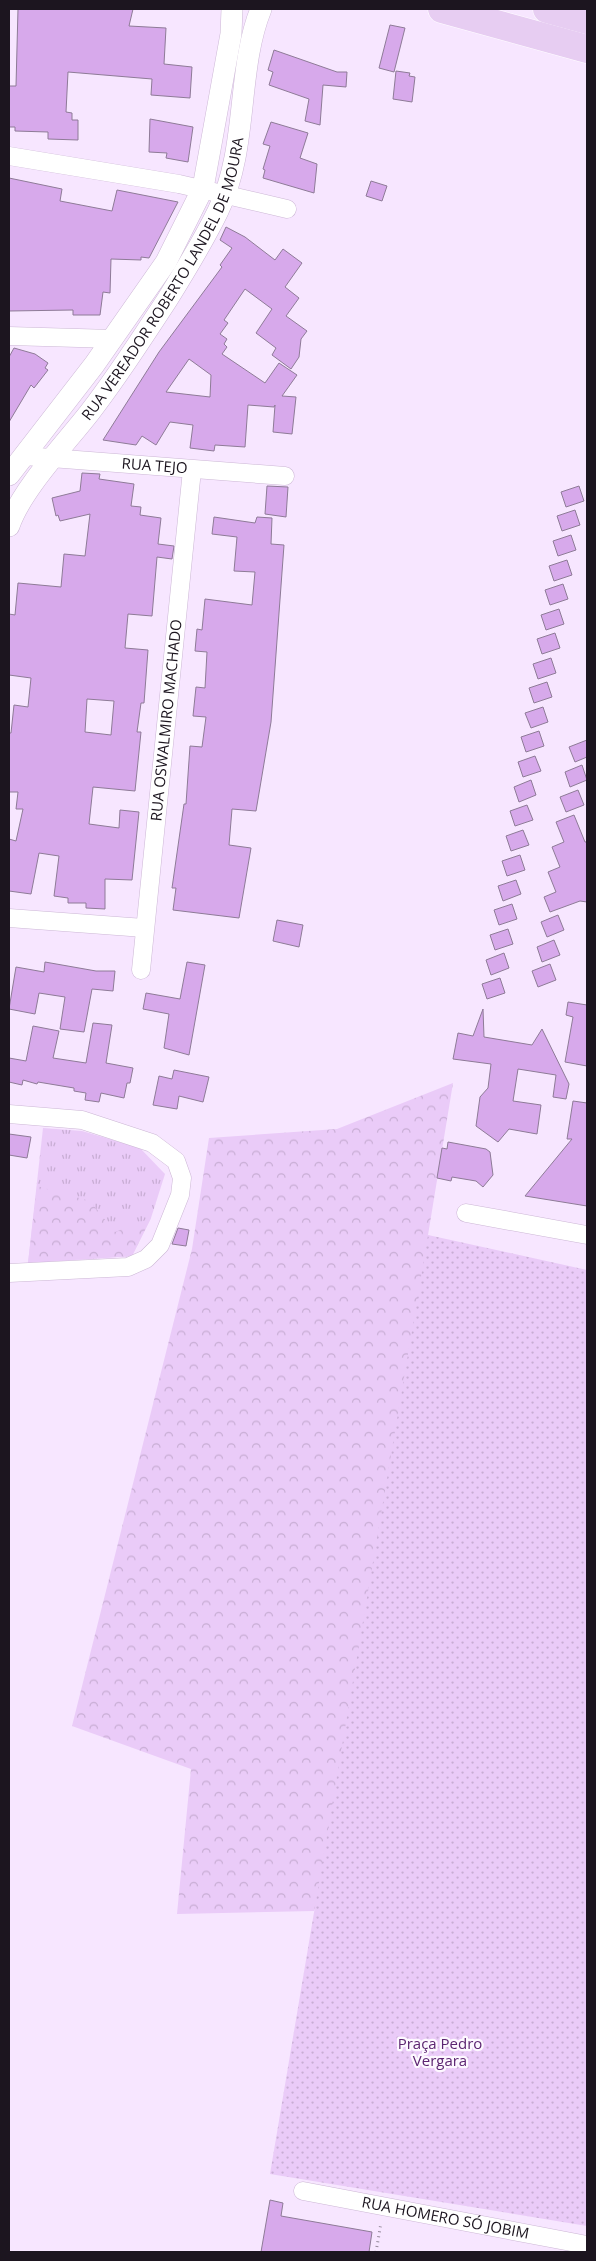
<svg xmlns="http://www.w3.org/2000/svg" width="596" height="2261" viewBox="0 0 596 2261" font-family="'Open Sans',sans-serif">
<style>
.grass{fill:url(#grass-tufts)}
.forest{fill:url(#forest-crowns)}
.park{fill:url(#park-dots)}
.building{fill:#d7a9eb;stroke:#8e7b97;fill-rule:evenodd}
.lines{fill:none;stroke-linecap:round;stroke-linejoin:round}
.minor-casing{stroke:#ccb7d5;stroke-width:19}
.tertiary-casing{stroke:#ccb7d5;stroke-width:22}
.primary-casing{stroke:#fff;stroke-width:29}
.path{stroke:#968a9c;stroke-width:3;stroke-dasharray:1 4;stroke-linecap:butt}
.minor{stroke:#fff;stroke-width:18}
.tertiary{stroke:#fff;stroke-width:21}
.primary{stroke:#e7cdf2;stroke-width:28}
.labels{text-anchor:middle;stroke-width:4.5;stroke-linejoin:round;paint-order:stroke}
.street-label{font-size:15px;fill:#1c151f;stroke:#fdf8ff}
.park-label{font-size:15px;fill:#5c2571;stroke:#fdf8ff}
</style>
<defs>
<pattern id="grass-tufts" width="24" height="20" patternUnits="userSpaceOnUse" patternTransform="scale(1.25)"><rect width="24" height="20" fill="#eacbf8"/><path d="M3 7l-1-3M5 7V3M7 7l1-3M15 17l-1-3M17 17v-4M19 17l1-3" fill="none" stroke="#c8add4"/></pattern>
<pattern id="forest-crowns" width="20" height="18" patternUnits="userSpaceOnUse" patternTransform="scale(1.25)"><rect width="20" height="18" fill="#eacbf8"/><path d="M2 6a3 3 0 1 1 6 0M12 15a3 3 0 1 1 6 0" fill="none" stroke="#c8add4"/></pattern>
<pattern id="park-dots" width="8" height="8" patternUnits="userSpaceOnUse" patternTransform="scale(1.25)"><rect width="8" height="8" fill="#eacbf8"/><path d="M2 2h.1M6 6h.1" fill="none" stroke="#c8add4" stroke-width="1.8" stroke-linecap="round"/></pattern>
</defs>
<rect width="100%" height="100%" fill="#f7e6ff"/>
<path class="grass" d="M43 1128 82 1131 140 1148 165 1174 151 1218 132 1256 28 1263Z"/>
<g class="forest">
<path d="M453 1083 428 1235 587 1321 314 1911 177 1914 191 1769 72 1726 192 1249 209 1138 337 1129Z"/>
<path d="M37 1186 90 1201 115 1232 151 1218 132 1256 28 1263Z"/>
</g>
<path class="park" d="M428 1235 587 1270V2226L270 2174Z"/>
<g class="building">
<path d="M18 9H133L129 26 166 28 164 64 192 67 190 98 151 95 152 79 68 72 66 112 72 113V120H78V140L48 139V132L15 131V127H9V86H16Z"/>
<path d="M390 25 405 28 394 72 379 68Z"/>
<path d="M274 50 337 72H347L346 87 323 85 320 125 305 121 309 99 269 85 273 72 268 70Z"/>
<path d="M396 71 410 73 409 76 415 77 412 102 393 99Z"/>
<path d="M150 119 193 127 188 162 166 158 167 153 149 152Z"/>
<path d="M271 122 308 133 300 158 317 164 314 193 263 178 265 170 263 169 270 146 263 144Z"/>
<path d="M9 178 62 189 60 201 112 211 117 190 178 202 149 258 141 257V260L111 259 110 293 103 292 100 315H73V310L9 311Z"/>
<path d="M371 181 387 186 382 201 366 196Z"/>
<path d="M226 227 245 237 275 260 283 249 302 263 285 287 299 298 286 316 307 331 301 339 299 357 291 369 272 355 276 348 256 333 272 309 245 289 224 320 228 323 220 334 227 339 224 344 227 347 222 354 265 383 279 363 297 375 282 396 296 397 292 434 273 432 275 405 274 407 248 405 245 447 215 445 214 451 190 448 193 425 170 422 156 445 142 436 136 445 103 440 159 352 222 267 220 265 232 248 220 240ZM189 359 211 375 210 397 166 392Z"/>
<path d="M14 348 35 354 48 363 45 368 48 370 34 388 31 385 9 422V357Z"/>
<path d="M82 473 100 474 99 479 134 484 131 506 141 507 140 515 161 518 158 544 174 546 172 559 157 557 152 616 128 614 125 648 148 650 144 703H141L137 732H141L135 791 93 787 89 824 119 828 120 810 139 812 132 880 105 879V909L86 908V903H68V898L54 896 59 856 39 853 31 894 9 891V839L16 841 23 809H16L18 792H9V733H11L14 705 28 707 31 678 9 675V614L15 615 18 583 61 587 64 554 85 556 90 514 60 521 58 515 56 516 52 498 80 491ZM87 699 114 701 111 735 85 732Z"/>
<path d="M267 486 288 487 286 517 265 514Z"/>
<path d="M579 486 584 501 566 507 561 492Z"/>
<path d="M575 510 580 525 562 531 557 516Z"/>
<path d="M214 517 255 523 257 517 272 518 271 544 284 545 271 722 256 811 232 809 229 845 251 848 239 918 173 910 176 888H172L184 804H186L190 746 202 747 206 717 193 716 196 687 205 688 207 652 195 651 197 629 202 630 205 599 252 605 255 572 234 571 237 537 212 534Z"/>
<path d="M571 535 576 550 558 556 553 541Z"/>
<path d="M567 560 572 575 554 581 549 566Z"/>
<path d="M563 584 568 599 550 605 545 590Z"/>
<path d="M559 609 564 624 546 630 541 615Z"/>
<path d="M555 633 560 648 542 654 537 639Z"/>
<path d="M551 658 556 673 538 679 533 664Z"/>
<path d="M547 682 552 697 534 703 529 688Z"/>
<path d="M543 707 548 722 531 728 525 713Z"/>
<path d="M539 731 544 746 526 752 521 737Z"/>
<path d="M587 740V757L575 762 569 747Z"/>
<path d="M535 756 541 771 523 777 518 762Z"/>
<path d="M582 765 587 780 570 787 565 772Z"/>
<path d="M531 780 536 795 519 802 514 787Z"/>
<path d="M578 790 584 805 566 812 560 797Z"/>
<path d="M527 805 533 820 515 826 510 811Z"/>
<path d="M574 815 585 842H587V902L580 901 550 912 544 897 556 892 548 872 560 867 552 847 564 842 556 822Z"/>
<path d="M523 830 529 845 511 851 506 836Z"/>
<path d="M520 855 525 870 507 876 502 861Z"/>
<path d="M516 880 521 894 503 901 498 886Z"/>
<path d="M512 904 517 919 499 925 494 910Z"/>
<path d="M558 915 564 930 547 937 541 922Z"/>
<path d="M277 920 303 925 299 947 273 941Z"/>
<path d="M508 929 513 944 495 950 490 935Z"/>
<path d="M554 940 560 955 542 962 537 947Z"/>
<path d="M504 953 509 968 491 975 486 960Z"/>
<path d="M45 962 96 971H115L113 991 92 989 84 1032 60 1029 65 997 39 993 35 1014 9 1009 16 967 44 972Z"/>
<path d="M187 962 205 965 189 1055 164 1048 169 1014 143 1009 146 993 180 999Z"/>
<path d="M550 964 556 980 538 987 532 971Z"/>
<path d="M500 978 505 993 487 999 482 984Z"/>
<path d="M568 1002 587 1005V1066L565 1062 573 1017 566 1015Z"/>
<path d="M483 1009 484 1037 532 1045 542 1029 569 1084 566 1099 553 1097 556 1075 518 1069 513 1101 541 1105 537 1134 509 1129 498 1142 476 1126 480 1097 488 1088 491 1064 453 1059 458 1033 473 1036Z"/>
<path d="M93 1023 112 1025 106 1063 133 1068 130 1083H127L124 1098 101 1093 99 1102 85 1100 86 1093 74 1091V1088L38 1082 37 1084 23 1080 22 1085 9 1082V1058L26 1061 33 1026 59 1031 53 1058 86 1063Z"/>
<path d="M174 1070 209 1077 203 1102 179 1096 177 1109 153 1105 159 1076 172 1079Z"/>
<path d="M573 1101 587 1103V1206L525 1196 572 1139H567Z"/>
<path d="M9 1134 31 1137 27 1158 9 1155Z"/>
<path d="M448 1142 486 1149 490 1152 493 1175 483 1187 476 1181 452 1177 451 1181 437 1178 442 1148 447 1149Z"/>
<path d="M178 1228 189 1230 186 1246 172 1244Z"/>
<path d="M270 2200 283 2203 281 2216 372 2232 369 2252H261Z"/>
</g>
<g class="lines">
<g class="minor-casing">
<g id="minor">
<path d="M9 156 179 184 287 209"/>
<path d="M9 336 113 339"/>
<path id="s1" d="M25 456 285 476"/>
<path d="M9 918 144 928"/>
<path id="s2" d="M141 970 192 470"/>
<path d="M9 1114 82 1120 152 1143 176 1161 182 1178 180 1195 160 1245 146 1259 128 1267 9 1273"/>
<path d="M466 1213 587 1235"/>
<path id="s3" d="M303 2191 587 2245"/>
</g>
</g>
<g class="tertiary-casing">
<g id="tertiary">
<path d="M9 475 94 365 166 262 203 188 231 34 232 9"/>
<path id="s4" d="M9 526C21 490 66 443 90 412 118 376 142 338 167 300 185 271 203 242 218 211 249 147 236 71 261 9"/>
</g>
</g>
<g class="primary-casing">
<g id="primary">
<path d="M442 9 587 49"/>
<path d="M547 9 587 20"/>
</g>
</g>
<path class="path" d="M376 2252 381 2223"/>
<use href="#minor" class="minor"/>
<use href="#tertiary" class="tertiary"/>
<use href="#primary" class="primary"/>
</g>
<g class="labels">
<g class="street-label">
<text dy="5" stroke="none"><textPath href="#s4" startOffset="294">RUA VEREADOR ROBERTO LANDEL DE MOURA</textPath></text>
<text dy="5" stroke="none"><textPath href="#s1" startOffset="130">RUA TEJO</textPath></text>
<text dy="5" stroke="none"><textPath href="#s2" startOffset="251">RUA OSWALMIRO MACHADO</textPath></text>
<text dy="5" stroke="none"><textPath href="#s3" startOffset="145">RUA HOMERO SÓ JOBIM</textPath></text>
</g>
<g class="park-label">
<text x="440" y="2049">Praça Pedro<tspan x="440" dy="17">Vergara</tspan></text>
</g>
</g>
<rect width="596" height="2261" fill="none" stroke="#1c151f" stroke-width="20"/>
</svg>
